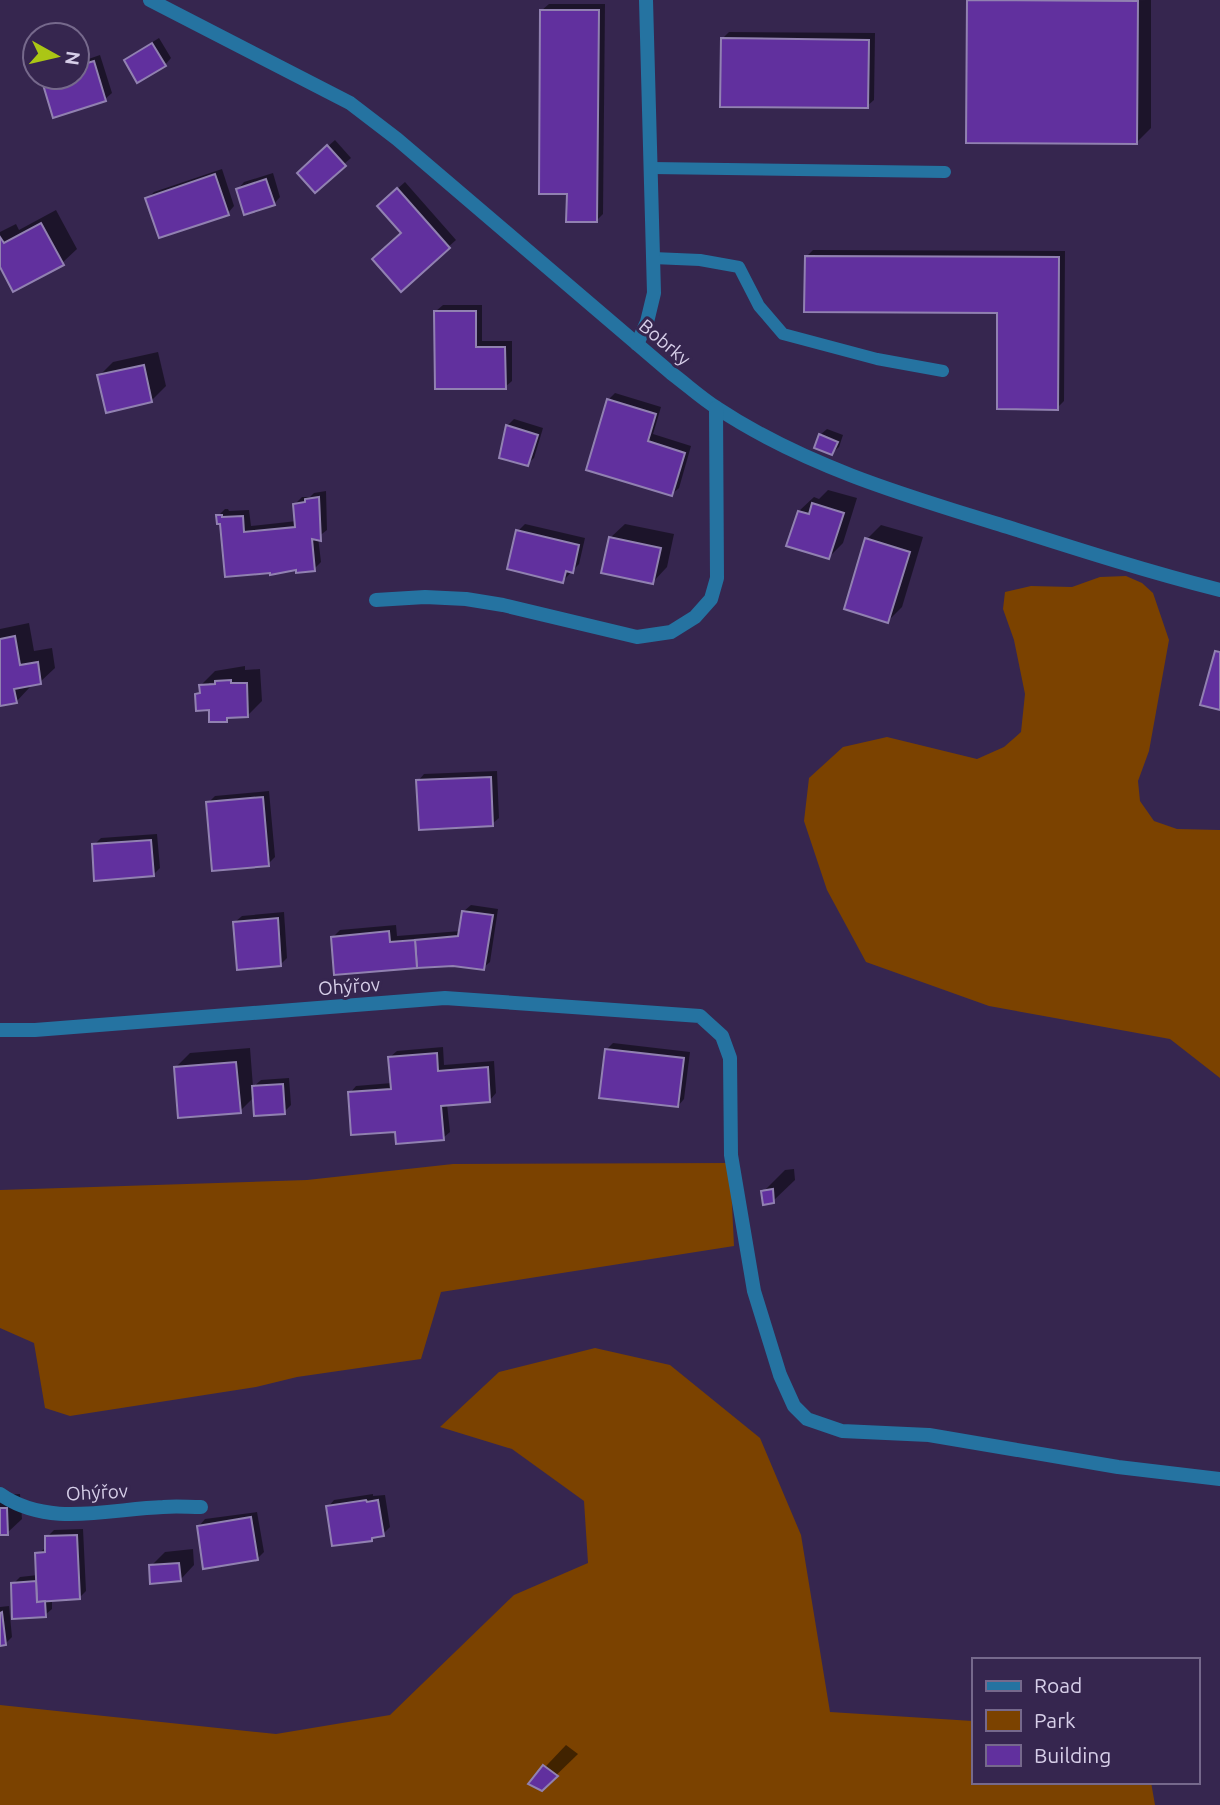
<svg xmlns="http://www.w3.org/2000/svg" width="1220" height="1805" viewBox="0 0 1220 1805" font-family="Ubuntu,sans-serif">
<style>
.green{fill:#7b4200}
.shadow{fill:#0007;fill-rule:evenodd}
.building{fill:#61309e;stroke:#9181b1;stroke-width:2}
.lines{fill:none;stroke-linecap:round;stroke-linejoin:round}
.lane{stroke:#2573a1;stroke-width:12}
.street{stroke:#2573a1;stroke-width:14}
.labels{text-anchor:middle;stroke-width:6;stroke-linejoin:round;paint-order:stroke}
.street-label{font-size:19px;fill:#d6cee8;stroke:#36264f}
</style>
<rect width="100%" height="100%" fill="#36264f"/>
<g class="green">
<path d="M1126 576 1142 583 1153 593 1169 640 1149 751 1138 781 1140 801 1154 821 1177 829 1220 830V1078L1170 1039 989 1006 866 962 827 890 804 821 809 778 843 747 887 737 977 759 1004 747 1021 732 1025 694 1014 640 1003 609 1005 592 1031 586 1072 587 1100 577Z"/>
<path d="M730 1163 734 1246 441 1292 421 1359 297 1377 256 1387 70 1416 45 1408 34 1343 0 1328V1190L307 1180 453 1164Z"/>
<path d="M595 1348 670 1365 760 1438 801 1535 830 1712 973 1721V1782H1151L1155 1805H0V1705L276 1734 390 1715 514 1595 588 1563 584 1501 512 1449 440 1427 499 1372Z"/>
</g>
<g class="shadow">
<path d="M1151 0V128L1137 142 969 1Z"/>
<path d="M549 4H605L603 214 596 221 569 192 542 10Z"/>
<path d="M729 32 875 33 874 100 867 106 722 39Z"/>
<path d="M159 38 171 58 165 65 126 60 133 54Z"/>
<path d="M100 55 112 93 105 99 43 78 77 77V63Z"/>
<path d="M335 140 351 158 344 164 306 166Z"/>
<path d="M222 169 234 206 228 213 147 199 154 192Z"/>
<path d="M273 173 280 197 274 204 238 189 244 182Z"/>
<path d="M405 182 456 240 401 289 404 233 386 199Z"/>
<path d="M56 210 77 249 62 263H0V232L16 224 19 230Z"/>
<path d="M813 250 1065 251 1064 401 1057 408 999 311 806 257Z"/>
<path d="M443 305H482V341H512V381L505 387 436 311Z"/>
<path d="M158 352 166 386 151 401 99 376 113 362Z"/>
<path d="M615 393 661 407 653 434 691 446 679 488 672 494 588 469 609 399Z"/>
<path d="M514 419 543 428 534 458 527 464 507 426Z"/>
<path d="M827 429 843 435 839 447 832 453 820 435Z"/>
<path d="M828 490 857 498 843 543 829 557 799 511 814 497 819 499Z"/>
<path d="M326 491 327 530 318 537 321 562 314 569 221 522 218 516 225 509H228L229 511 249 510 251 526 297 521 295 504 302 497H310L314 493Z"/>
<path d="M525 524 585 538 579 564 563 581 518 531Z"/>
<path d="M625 524 674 534 667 567 653 582 610 538Z"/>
<path d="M881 525 923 537 902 607 888 621 867 539Z"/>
<path d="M29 623 34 651 52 648 55 668 40 682 30 685V687L16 702 0 704V629Z"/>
<path d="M245 666V670L260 669 262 701 247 716H230L226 720 197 694 201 690V685L215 671ZM223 682 209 686V683Z"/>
<path d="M497 771 499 818 492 824 418 781 424 774Z"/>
<path d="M269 791 275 857 268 864 208 803 215 796Z"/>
<path d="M157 834 160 868 153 875 94 845 101 838Z"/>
<path d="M471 905 498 909 490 962 483 968 333 937 340 930 396 925 397 936 461 931 464 911Z"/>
<path d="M284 912 287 958 280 965 235 922 242 916Z"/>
<path d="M613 1043 690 1052 684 1099 678 1106 606 1050Z"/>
<path d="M443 1047 444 1065 494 1061 496 1093 490 1100 447 1104 450 1132 443 1138 396 1130 350 1093 356 1086 392 1083 390 1057 397 1051Z"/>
<path d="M250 1048 253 1087 261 1080 289 1078 291 1105 284 1112 255 1096 240 1111 176 1067 190 1053Z"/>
<path d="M794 1169 795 1180 773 1201 763 1192 785 1170Z"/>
<path d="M20 1494 22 1519 7 1533H0V1495Z"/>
<path d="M373 1494V1496L385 1495 390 1527 383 1534 375 1536 371 1539 328 1507 334 1500Z"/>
<path d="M257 1512 264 1552 257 1559 199 1526 205 1519Z"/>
<path d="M83 1529 86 1591 79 1598 52 1599V1609L45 1615 13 1584 20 1577 38 1575 37 1554 47 1547V1537L54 1530Z"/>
<path d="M193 1549 194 1565 180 1580 151 1566 165 1552Z"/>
<path d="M9 1606 12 1637 5 1644H0V1607Z"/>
<path d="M566 1745 578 1754 542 1789 530 1783Z"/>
</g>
<g class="building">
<path d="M967 0 1138 1 1137 144 966 143Z"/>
<path d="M540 10H599L597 222H566L567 194H539Z"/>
<path d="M721 38 869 40 868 108 720 107Z"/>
<path d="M152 43 166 66 137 83 124 60Z"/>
<path d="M94 61 106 101 53 118 41 78 77 77V66Z"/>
<path d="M327 145 346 166 315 193 297 173Z"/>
<path d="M215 174 229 215 159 238 145 198Z"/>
<path d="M266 179 275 205 244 215 236 189Z"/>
<path d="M397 188 450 248 401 292 372 259 401 233 377 206Z"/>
<path d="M41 223 64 265 13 292 0 267V237L4 243Z"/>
<path d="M805 256 1059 257 1058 410 997 409V313L804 312Z"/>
<path d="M434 311H476V347H505L506 389H435Z"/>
<path d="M144 365 152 402 106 413 97 375Z"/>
<path d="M607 399 656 414 648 441 685 453 672 496 586 470Z"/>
<path d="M506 425 538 435 528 466 499 458Z"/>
<path d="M819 434 838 442 832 455 814 448Z"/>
<path d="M319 497 321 541 312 539 315 571 296 573V570L270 575V573L225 577 220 524H217L216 515H222V517L243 516 244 532 295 527 293 504 305 502V499Z"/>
<path d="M812 503 844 513 829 559 786 546 798 511 809 514Z"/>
<path d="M516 530 579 545 573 573 566 571 563 583 507 569Z"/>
<path d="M609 537 661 548 653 584 601 573Z"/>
<path d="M865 538 910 552 888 623 844 609Z"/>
<path d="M15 636 20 665 38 662 41 684 14 689 17 703 0 706V639Z"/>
<path d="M1215 651 1220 652V710L1200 705Z"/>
<path d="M231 680V683H247L248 717 227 718V722H209V710L196 711 195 694 200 693 199 685 215 684V681Z"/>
<path d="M491 777 493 826 419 830 416 780Z"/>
<path d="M263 797 269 866 212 871 206 802Z"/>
<path d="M151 840 154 876 94 881 92 844Z"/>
<path d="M462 911 493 915 484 970 453 966 417 968 415 940 458 936Z"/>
<path d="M278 918 281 966 237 970 233 922Z"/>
<path d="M389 931 390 942 415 940 417 968 334 975 331 937Z"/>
<path d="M605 1049 684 1058 678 1107 599 1098Z"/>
<path d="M437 1053 438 1071 488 1067 490 1102 441 1106 444 1140 396 1144 395 1132 351 1135 348 1092 391 1089 388 1057Z"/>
<path d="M236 1062 241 1113 178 1118 174 1067Z"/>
<path d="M283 1084 285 1114 254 1116 252 1086Z"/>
<path d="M773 1189 774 1203 763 1205 761 1191Z"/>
<path d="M366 1500 367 1502 378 1500 384 1536 372 1538V1541L332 1546 326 1506Z"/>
<path d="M0 1508H7L8 1535H0Z"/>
<path d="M251 1517 258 1560 203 1569 197 1526Z"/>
<path d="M77 1535 80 1599 37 1602 35 1553 45 1552V1536Z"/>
<path d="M179 1563 181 1581 150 1584 149 1565Z"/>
<path d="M36 1581 37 1602 45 1601 46 1617 12 1619 11 1583Z"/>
<path d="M2 1612 6 1645 0 1646V1613Z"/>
<path d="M543 1765 558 1776 542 1791 528 1784Z"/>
</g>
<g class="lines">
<g class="lane">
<path d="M651 168 945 172"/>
<path d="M653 258 700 260 739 267 759 306 783 334 877 359 943 371"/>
</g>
<g class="street">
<path d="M150 0 350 103 397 139 671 373C686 384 701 398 717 408 806 467 910 497 1011 528 1080 550 1149 572 1220 590"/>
<path d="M637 344 647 322 654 293 646 0"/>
<path d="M376 600 425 597 466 599 503 605 637 637 671 632 695 617 711 599 717 578 716 408"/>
<path d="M0 1030H35L445 998 700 1016 722 1036 730 1058 731 1155 754 1291 780 1375 794 1406 807 1419 842 1431 929 1435 1118 1467 1220 1479"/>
<path d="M0 1494C48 1528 109 1509 163 1507 176 1506 188 1507 201 1507"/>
</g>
</g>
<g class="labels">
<g class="street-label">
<text transform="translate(665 342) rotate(40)" y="7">Bobrky</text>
<text transform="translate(349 986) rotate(-4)" y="7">Ohýřov</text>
<text transform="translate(97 1492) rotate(-3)" y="7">Ohýřov</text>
</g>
</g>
<rect x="972" y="1658" width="228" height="126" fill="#36264f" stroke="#76698c" stroke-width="2"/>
<rect x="986" y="1681" width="35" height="10" fill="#2573a1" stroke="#76698c" stroke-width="2"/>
<text x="1034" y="1693" font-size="21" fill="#d6cee8">Road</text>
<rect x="986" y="1710" width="35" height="21" fill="#7b4200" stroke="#76698c" stroke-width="2"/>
<text x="1034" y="1728" font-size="21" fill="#d6cee8">Park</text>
<rect x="986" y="1745" width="35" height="21" fill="#61309e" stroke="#76698c" stroke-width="2"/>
<text x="1034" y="1763" font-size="21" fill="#d6cee8">Building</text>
<g transform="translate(56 56) rotate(98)"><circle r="33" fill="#36264f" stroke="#76698c" stroke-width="2"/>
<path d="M0-5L12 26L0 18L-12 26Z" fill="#abc615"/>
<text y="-10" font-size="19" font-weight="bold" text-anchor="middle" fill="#d6cee8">N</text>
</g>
</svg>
